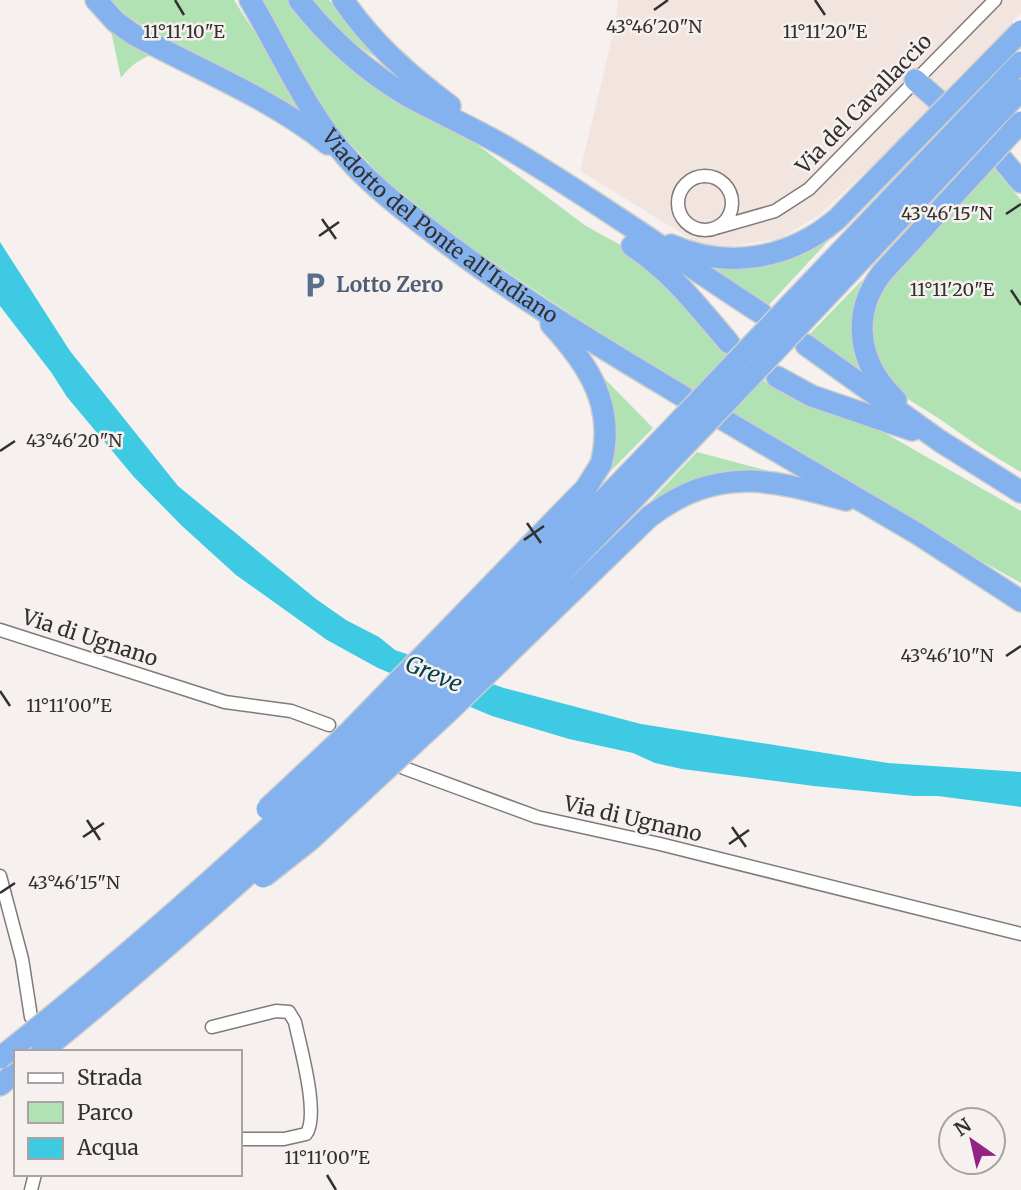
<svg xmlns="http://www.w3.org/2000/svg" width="1021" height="1190" viewBox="0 0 1021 1190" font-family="Merriweather,serif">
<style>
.built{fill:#f2e5df}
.green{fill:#b0e2b4}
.water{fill:#3fcae3}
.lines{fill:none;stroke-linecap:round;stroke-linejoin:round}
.minor-casing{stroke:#7f7b79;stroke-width:15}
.trunk-casing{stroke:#cececd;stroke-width:24}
.minor{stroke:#fff;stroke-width:12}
.trunk{stroke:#83b2ef;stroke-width:21}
.trunk-bridge-casing{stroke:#cececd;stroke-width:24;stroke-linecap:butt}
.trunk-bridge{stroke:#83b2ef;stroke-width:21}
.ticks{fill:none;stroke:#333130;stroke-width:2.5}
.labels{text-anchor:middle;stroke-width:5;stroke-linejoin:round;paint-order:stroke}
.street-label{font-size:21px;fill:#333130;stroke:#f6f1ef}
.service-label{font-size:21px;font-weight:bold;fill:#4e5e75;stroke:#f6f1ef;text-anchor:start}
.water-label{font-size:23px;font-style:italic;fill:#01424c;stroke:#f6f1ef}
.ticks-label{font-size:18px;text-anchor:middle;fill:#333130;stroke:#f6f1ef;stroke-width:5;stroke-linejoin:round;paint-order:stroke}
</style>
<rect width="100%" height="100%" fill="#f6f1ef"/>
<path class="built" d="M618 0H1021V13L880 158 818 216 779 239 725 247 694 241 580 171 615 26Z"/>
<g class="green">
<path d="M111 0H234L308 117 145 27 123 13Z"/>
<path d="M257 0H287L322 40 436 114 586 226 626 248 728 351 767 383 815 406 864 421 1021 511V583L925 530 613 342 467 245 383 178 324 115Z"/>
<path d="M313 0H329L374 57 345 36Z"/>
<path d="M111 31 154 54C139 59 130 66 121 78Z"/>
<path d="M991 165 1021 200V472C994 457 969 440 944 422 930 412 912 403 899 392 865 361 866 322 886 284Z"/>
<path d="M830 239 765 309 705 268C759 271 782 264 830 239Z"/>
<path d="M863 279C847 321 846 337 865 378L806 338Z"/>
<path d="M600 374 653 428 599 483C624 435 621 422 600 374Z"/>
<path d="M697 452 776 473H738L642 510Z"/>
</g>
<path class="water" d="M0 242 70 351 178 486 316 599 346 620 379 637 395 650 504 688 641 724 888 763 1021 772V807L938 796H914L814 786 682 769 655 763 633 753 569 739 492 716 378 668 327 640 236 575 181 525 134 477 67 397 51 372 0 306Z"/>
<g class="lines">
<g class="minor-casing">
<g id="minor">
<circle cx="705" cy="203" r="27"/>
<path d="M719 227 775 211 809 189 995 0"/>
<path d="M0 630 225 702 291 711 329 725"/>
<path d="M404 768 537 817 660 844 1021 934"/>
<path d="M0 876 22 959 31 1017"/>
<path d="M212 1027 276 1011 289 1012 295 1022C300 1046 320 1116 306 1134L284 1139H240"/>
<path d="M31 1190 35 1174"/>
</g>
</g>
<g class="trunk-casing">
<g id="trunk">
<path d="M96 0 116 22 133 34C199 70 269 97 328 144"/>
<path id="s1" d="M250 0C282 54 308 116 351 162 374 187 401 208 427 228 508 292 596 344 684 397"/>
<path d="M299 0C329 38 364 70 406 95 439 113 473 128 506 147 593 198 676 258 761 313"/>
<path d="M343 0C372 43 409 75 450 106"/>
<path d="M915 80 940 102"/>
<path d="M1001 158 1021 182"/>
<path d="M671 245C728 270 790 259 837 219"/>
<path d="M632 246C671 271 699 308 729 343"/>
<path d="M882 273C850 315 858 364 896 400"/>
<path d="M551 324C589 365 616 407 601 464"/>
<path d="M806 345 940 441 1021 492"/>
<path d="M777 377 812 396 912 430"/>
<path d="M724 420 918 534 1021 601"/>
<path d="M649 517C718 465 769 479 846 500"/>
<path d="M0 1085 16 1072"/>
</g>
</g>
<use href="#minor" class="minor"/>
<use href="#trunk" class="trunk"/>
<g class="trunk-bridge-casing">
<g id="trunk-bridge">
<path d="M837 219 1021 31"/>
<path d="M882 273 1021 122"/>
<path d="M267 809 348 733 586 488 601 464"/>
<path d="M263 877 310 840 450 710 649 517"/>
<path d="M41 1052C398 763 707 422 1021 90"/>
<path d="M0 1058C248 862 472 638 690 410 800 294 911 179 1021 62"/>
</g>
</g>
<use href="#trunk-bridge" class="trunk-bridge"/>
</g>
<path class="ticks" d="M175 0 184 15M815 0 825 15M654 10 668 0M1006 214 1021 204M322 219 336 239M319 236 339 222M1011 290 1021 305M0 451 15 441M527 523 541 543M524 540 544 526M1006 656 1021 646M0 691 10 706M87 820 100 840M732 827 746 847M83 837 104 823M729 844 749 830M0 893 15 883M327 1175 336 1190"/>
<defs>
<g id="parking-bare" transform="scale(2.1)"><path d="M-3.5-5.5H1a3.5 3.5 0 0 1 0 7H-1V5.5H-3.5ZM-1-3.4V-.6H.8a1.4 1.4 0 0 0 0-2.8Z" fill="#5c6f8a" stroke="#f6f1ef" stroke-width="2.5" paint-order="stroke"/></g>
</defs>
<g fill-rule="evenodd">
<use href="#parking-bare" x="315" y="285"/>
</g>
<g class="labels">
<g class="street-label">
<text transform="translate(864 104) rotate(-46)" y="7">Via del Cavallaccio</text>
<text dy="7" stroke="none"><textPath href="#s1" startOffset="301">Viadotto del Ponte all'Indiano</textPath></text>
<text transform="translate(90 638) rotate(18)" y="7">Via di Ugnano</text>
<text transform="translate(633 819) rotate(13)" y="7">Via di Ugnano</text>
</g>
<g class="service-label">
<text x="336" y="292">Lotto Zero</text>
</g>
<g class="water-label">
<text transform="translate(434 674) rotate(23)" y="8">Greve</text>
</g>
</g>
<g class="ticks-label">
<text x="654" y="33">43°46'20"N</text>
<text x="184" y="38">11°11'10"E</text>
<text x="825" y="38">11°11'20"E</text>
<text x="947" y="220">43°46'15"N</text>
<text x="952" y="296">11°11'20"E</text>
<text x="74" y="447">43°46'20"N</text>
<text x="947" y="662">43°46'10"N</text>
<text x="69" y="712">11°11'00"E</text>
<text x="74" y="889">43°46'15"N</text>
<text x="327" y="1164">11°11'00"E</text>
</g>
<rect x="14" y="1050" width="228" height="126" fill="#f6f1ef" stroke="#a8a4a3" stroke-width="2"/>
<rect x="28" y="1073" width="35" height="10" fill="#ffffff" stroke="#a8a4a3" stroke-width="2"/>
<text x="77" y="1085" font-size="21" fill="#333130">Strada</text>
<rect x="28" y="1102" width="35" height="21" fill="#b0e2b4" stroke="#a8a4a3" stroke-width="2"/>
<text x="77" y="1120" font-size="21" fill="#333130">Parco</text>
<rect x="28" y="1138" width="35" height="21" fill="#3fcae3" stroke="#a8a4a3" stroke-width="2"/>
<text x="77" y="1155" font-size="21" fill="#333130">Acqua</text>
<g transform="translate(972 1141) rotate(326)"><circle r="33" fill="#f6f1ef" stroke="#a8a4a3" stroke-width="2"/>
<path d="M0-5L12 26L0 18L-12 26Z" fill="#932383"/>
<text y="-10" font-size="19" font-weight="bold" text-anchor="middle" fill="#333130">N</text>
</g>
</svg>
